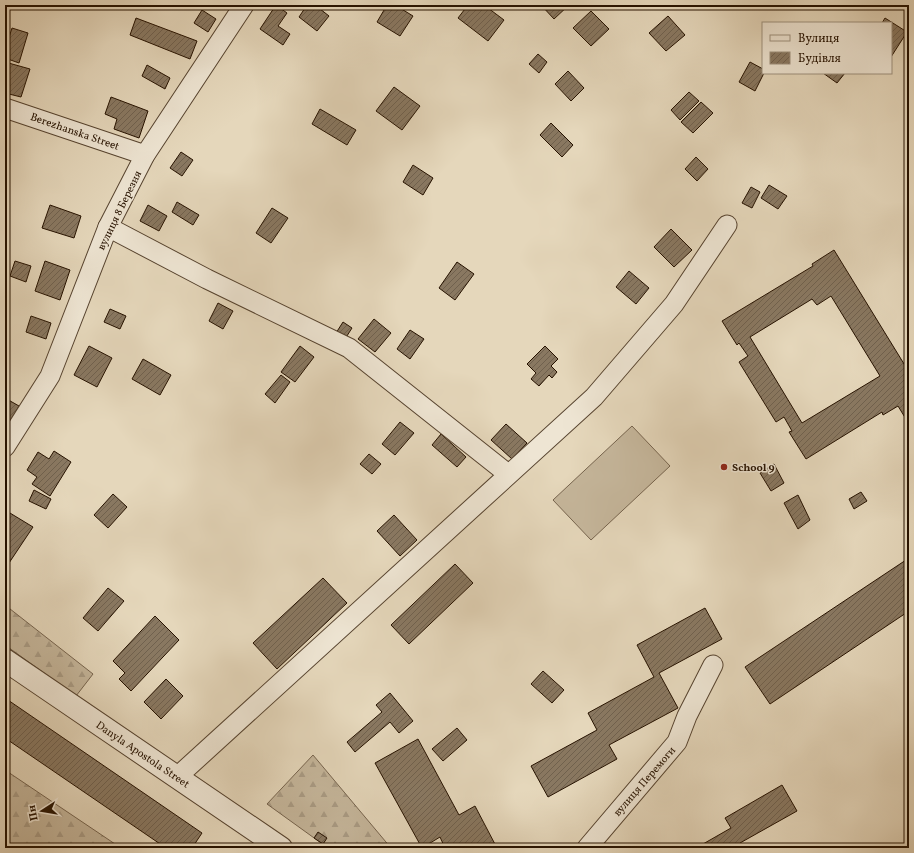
<svg xmlns="http://www.w3.org/2000/svg" width="914" height="853" viewBox="0 0 914 853" font-family="Vollkorn,serif">
<style>
.forest{fill:url(#forest-firs);stroke:#76644e}
.garden{fill:#c5b69b;stroke:#76644e}
.building{fill:url(#building-hatch);stroke:#261200;fill-rule:evenodd}
.lines{fill:none;stroke-linecap:round;stroke-linejoin:round}
.minor-casing{stroke:#56432f;stroke-width:21}
.tertiary-casing{stroke:#56432f;stroke-width:24}
.minor{stroke:#eee5d3;stroke-width:19}
.tertiary{stroke:#eee5d3;stroke-width:22}
.poi-dot{fill:#8f2418;stroke:#eee5d3;stroke-width:1.5}
.labels{text-anchor:middle;stroke-width:3;stroke-linejoin:round;paint-order:stroke}
.street-label{font-size:11px;fill:#261200;stroke:#eee5d3}
.poi-label{font-size:11px;font-weight:bold;fill:#261200;stroke:#eee5d3;text-anchor:start}
</style>
<defs>
<pattern id="forest-firs" width="22" height="20" patternUnits="userSpaceOnUse"><rect width="22" height="20" fill="#c5b69b"/><path d="M5 1l3.5 6h-7zM16 11l3.5 6h-7z" fill="#a99b84"/></pattern>
<pattern id="building-hatch" width="6" height="6" patternUnits="userSpaceOnUse"><rect width="6" height="6" fill="#897861"/><path d="M-1 1l2-2M0 6l6-6M5 7l2-2" fill="none" stroke="#70614e"/></pattern>
</defs>
<rect width="100%" height="100%" fill="#e5d7bb"/>
<filter id="stains"><feTurbulence type="fractalNoise" baseFrequency=".005" numOctaves="4"/><feColorMatrix values="0 0 0 0 .2 0 0 0 0 .09 0 0 0 0 .02 0 0 0 .5 -.17"/></filter>
<radialGradient id="worn" r=".72"><stop offset=".6" stop-color="#630" stop-opacity="0"/><stop offset="1" stop-color="#630" stop-opacity=".3"/></radialGradient>
<g class="forest">
<path d="M5 605 93 674 76 696 5 645Z"/>
<path d="M313 755 391 848H328L267 804Z"/>
<path d="M5 770 121 848H5Z"/>
</g>
<path class="garden" d="M632 426 670 466 591 540 553 500Z"/>
<g class="building">
<path d="M276 5 287 13 278 26 290 34 283 45 260 29Z"/>
<path d="M307 5H315L329 16 317 31 299 17Z"/>
<path d="M387 5H395L413 16 400 36 377 22Z"/>
<path d="M468 5H484L504 20 488 41 458 18Z"/>
<path d="M541 5H569L554 19Z"/>
<path d="M202 10 216 19 208 32 194 23Z"/>
<path d="M591 11 609 29 591 46 573 28Z"/>
<path d="M668 16 685 35 666 51 649 33Z"/>
<path d="M136 18 197 41 190 59 130 35Z"/>
<path d="M885 18 907 32 891 57V23H882Z"/>
<path d="M12 28 28 33 19 63 5 58V50Z"/>
<path d="M538 54 547 62 539 73 529 64Z"/>
<path d="M5 62 30 69 21 97 5 93Z"/>
<path d="M750 62 763 69 764 73 755 91 739 82Z"/>
<path d="M147 65 170 78 165 89 142 76Z"/>
<path d="M568 71 584 88 571 101 555 84Z"/>
<path d="M823 73H845L837 83Z"/>
<path d="M394 87 420 106 402 130 376 111Z"/>
<path d="M689 92 699 101 680 120 671 110Z"/>
<path d="M111 97 148 111 139 138 114 129 117 119 105 114Z"/>
<path d="M701 102 713 113 693 133 681 122Z"/>
<path d="M320 109 356 130 347 145 312 124Z"/>
<path d="M551 123 573 145 562 157 540 135Z"/>
<path d="M181 152 193 160 182 176 170 168Z"/>
<path d="M696 157 708 169 697 181 685 169Z"/>
<path d="M413 165 433 178 423 195 403 182Z"/>
<path d="M769 185 787 196 778 209 761 198Z"/>
<path d="M751 187 760 192 752 208 742 203Z"/>
<path d="M177 202 199 215 193 225 172 212Z"/>
<path d="M50 205 81 216 74 238 42 228Z"/>
<path d="M148 205 167 216 159 231 140 221Z"/>
<path d="M272 208 288 218 271 243 256 233Z"/>
<path d="M671 229 692 250 674 267 654 247Z"/>
<path d="M834 250 909 372V424L898 406 883 415 882 412 806 459 789 432 792 431 784 417 776 422 739 362 748 356 739 343 737 345 722 321 813 266 812 264ZM831 296 880 376 802 423 750 337 812 299 817 305Z"/>
<path d="M15 261 31 266 26 282 10 276Z"/>
<path d="M45 261 70 270 60 300 35 291Z"/>
<path d="M457 262 474 274 455 300 439 288Z"/>
<path d="M629 271 649 288 636 304 616 287Z"/>
<path d="M218 303 233 311 223 329 209 321Z"/>
<path d="M110 309 126 316 120 329 104 322Z"/>
<path d="M31 316 51 323 46 339 26 332Z"/>
<path d="M374 319 391 333 375 352 358 339Z"/>
<path d="M343 322 352 328 345 339 336 333Z"/>
<path d="M410 330 424 339 410 359 397 349Z"/>
<path d="M89 346 112 358 97 387 74 375Z"/>
<path d="M300 346 314 357 295 382 281 372Z"/>
<path d="M545 346 558 359 551 366 557 372 552 378 549 375 539 386 531 379 536 373 527 364Z"/>
<path d="M143 359 171 375 160 395 132 379Z"/>
<path d="M281 375 290 382 275 403 265 394Z"/>
<path d="M5 398 19 406 5 433Z"/>
<path d="M400 422 414 433 395 455 382 444Z"/>
<path d="M506 424 527 443 512 459 491 440Z"/>
<path d="M441 434 466 457 457 467 432 445Z"/>
<path d="M54 451 71 462 50 496 32 484 37 477 27 470 38 452 49 459Z"/>
<path d="M369 454 381 464 372 474 360 464Z"/>
<path d="M774 464 784 483 771 491 760 473Z"/>
<path d="M34 490 51 499 46 509 29 501Z"/>
<path d="M861 492 867 501 854 509 849 499Z"/>
<path d="M113 494 127 507 108 528 94 515Z"/>
<path d="M798 495 810 520 798 529 784 503Z"/>
<path d="M5 510 33 527 5 569Z"/>
<path d="M394 515 417 540 400 556 377 531Z"/>
<path d="M909 558V611L770 704 745 667Z"/>
<path d="M455 564 473 583 409 644 391 625Z"/>
<path d="M323 578 347 603 277 669 253 643Z"/>
<path d="M108 588 124 601 98 631 83 618Z"/>
<path d="M705 608 722 639 659 673 678 708 609 745 617 759 548 797 531 766 597 730 588 713 654 677 637 645Z"/>
<path d="M155 616 179 640 131 691 119 679 125 673 113 661Z"/>
<path d="M543 671 564 690 552 703 531 684Z"/>
<path d="M166 679 183 696 161 719 144 702Z"/>
<path d="M390 693 413 721 399 733 390 722 355 752 347 742 382 712 376 705Z"/>
<path d="M5 698 202 833 192 848H166L5 738Z"/>
<path d="M457 728 467 740 443 761 432 749Z"/>
<path d="M418 739 459 815 475 806 497 848H445L440 837 422 848 375 763Z"/>
<path d="M782 785 797 811 740 843 743 848H696L731 828 725 818Z"/>
<path d="M318 832 327 838 323 844 314 838Z"/>
</g>
<g class="lines">
<g class="minor-casing">
<g id="minor">
<path d="M5 108 145 155"/>
<path d="M108 227 207 279 349 348 508 474"/>
<path d="M5 447 50 376 108 227 145 155 244 5"/>
<path d="M177 777 594 397 674 304 727 225"/>
<path d="M587 848 677 742 687 716 713 665"/>
</g>
</g>
<g class="tertiary-casing">
<path id="tertiary" d="M5 660 281 848"/>
</g>
<use href="#minor" class="minor"/>
<use href="#tertiary" class="tertiary"/>
</g>
<circle class="poi-dot" cx="724" cy="467" r="4"/>
<g class="labels">
<g class="street-label">
<text transform="translate(75 131) rotate(19)" y="4">Berezhanska Street</text>
<text transform="translate(119 210) rotate(-64)" y="4">вулиця 8 Березня</text>
<text transform="translate(143 754) rotate(34)" y="4">Danyla Apostola Street</text>
<text transform="translate(644 781) rotate(-49)" y="4">вулиця Перемоги</text>
</g>
<g class="poi-label">
<text x="732" y="471">School 9</text>
</g>
</g>
<rect width="914" height="853" fill="none" stroke="#e5d7bb" stroke-width="20"/>
<rect x="6" y="6" width="902" height="841" fill="none" stroke="#261200" stroke-width="2"/>
<rect x="10" y="10" width="894" height="833" fill="none" stroke="#261200"/>
<rect x="762" y="22" width="130" height="52" fill="#eee5d3" stroke="#9e917f"/>
<rect x="770" y="35" width="20" height="6" fill="#eee5d3" stroke="#9e917f"/>
<text x="798" y="42" font-size="12" fill="#261200">Вулиця</text>
<rect x="770" y="52" width="20" height="12" fill="url(#building-hatch)" stroke="#9e917f"/>
<text x="798" y="62" font-size="12" fill="#261200">Будівля</text>
<g transform="translate(42 811) rotate(258)" stroke="#eee5d3" stroke-width="3" paint-order="stroke">
<path d="M0-3L7 15L0 10L-7 15Z" fill="#261200"/>
<text y="-6" font-size="11" font-weight="bold" text-anchor="middle" fill="#261200">Пн</text>
</g>
<rect width="100%" height="100%" filter="url(#stains)"/>
<rect width="100%" height="100%" fill="url(#worn)"/>
</svg>
